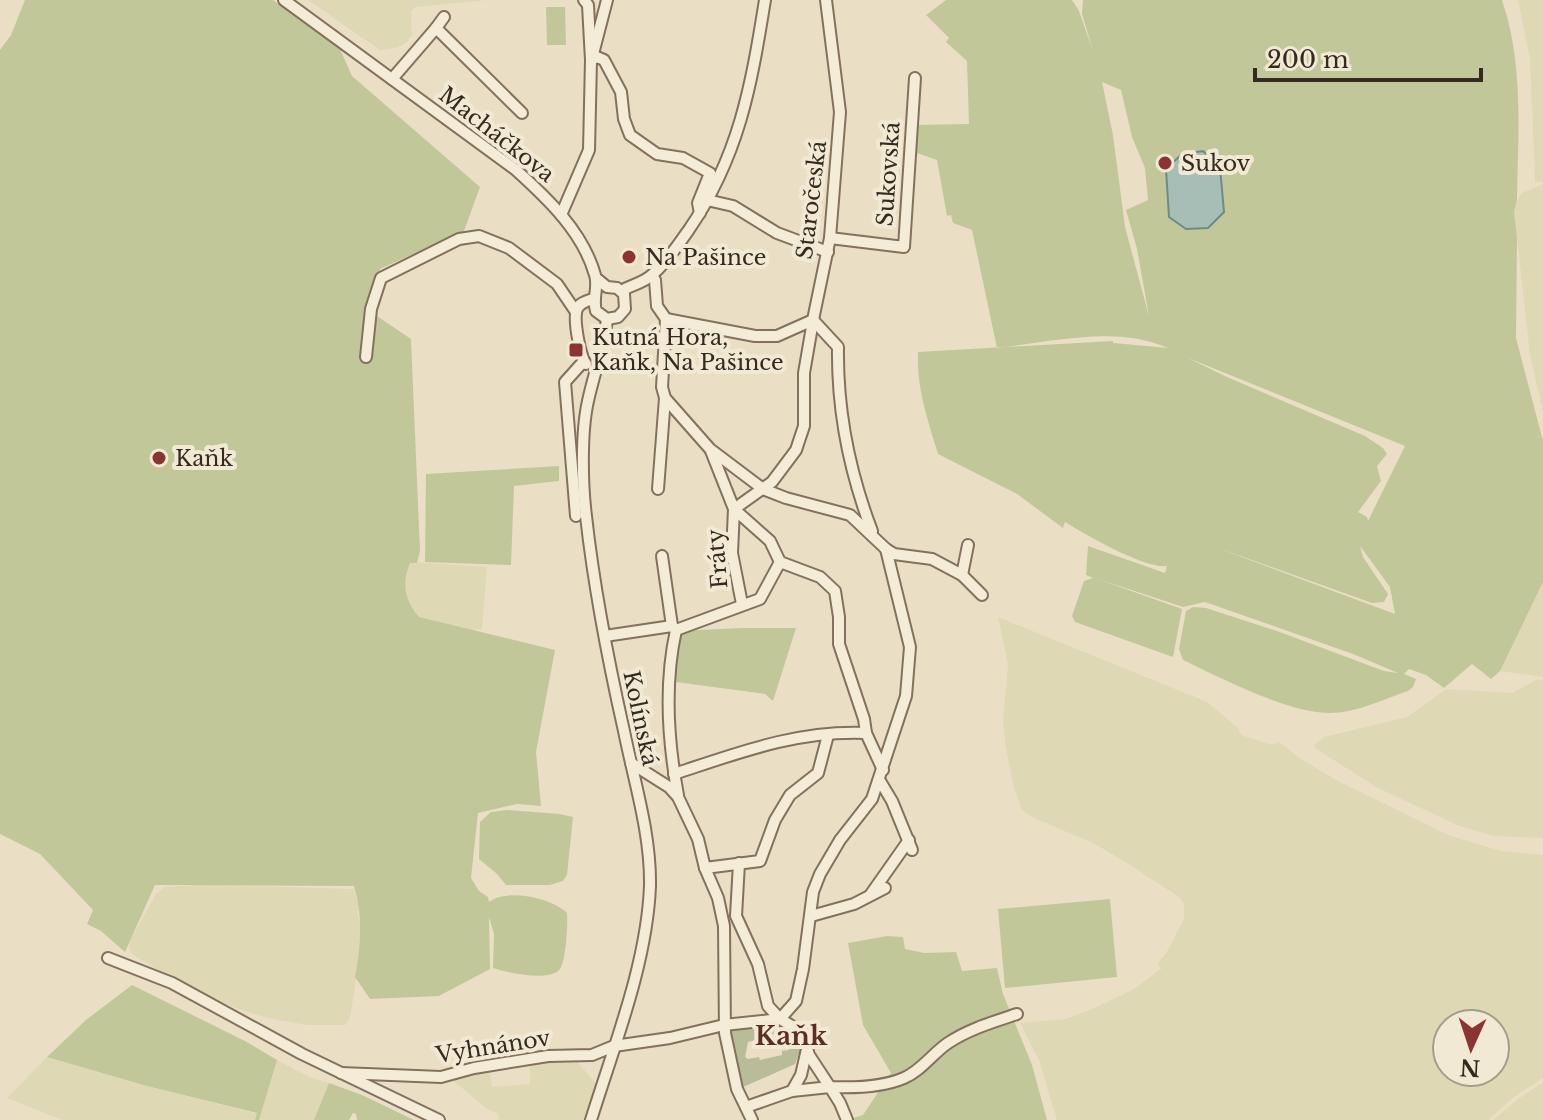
<svg xmlns="http://www.w3.org/2000/svg" width="1543" height="1120" viewBox="0 0 1543 1120" font-family="'Libre Baskerville',serif">
<style>
.farmland{fill:#ded8b4;fill-rule:evenodd}
.green{fill:#c2c79a;fill-rule:evenodd}
.cemetery{fill:#b8bc99;fill-rule:evenodd}
.water{fill:#a7beb7;stroke:#6e8b84;stroke-width:2}
.lines{fill:none;stroke-linecap:round;stroke-linejoin:round}
.minor-casing{stroke:#83715d;stroke-width:14}
.minor{stroke:#f5ecd8;stroke-width:10}
.poi-dot{fill:#8c3334;stroke:#f2e9d4;stroke-width:3}
.labels{text-anchor:middle;stroke-width:8;stroke-linejoin:round;paint-order:stroke}
.street-label{font-size:22px;fill:#352a20;stroke:#f2e9d4}
.poi-label{font-size:22px;fill:#352a20;stroke:#f2e9d4;text-anchor:start}
.quarter-label{font-size:26px;font-weight:bold;fill:#5d2f23;stroke:#f2e9d4}
</style>
<rect width="100%" height="100%" fill="#eadfc5"/>
<g class="farmland">
<path d="M308 0H487L415 7 411 12 412 35 406 43 396 48 380 50Z"/>
<path d="M1518 0H1543V182H1535V178L1530 60Z"/>
<path d="M1543 184V412L1530 355 1514 212 1517 201 1522 193Z"/>
<path d="M410 562 487 567 482 629 465 630 419 617 410 610 404 589Z"/>
<path d="M1543 582V677L1500 671 1498 668Z"/>
<path d="M998 617 1207 702 1238 728 1241 735 1272 745 1279 742 1301 759 1338 781 1448 835 1501 851 1543 855V1078L1514 1097 1488 1120H1057L1039 1060 1020 1023 1066 1019 1095 1008 1134 989 1162 968 1157 965 1168 950 1184 919V904L1179 897 1127 863 1095 844 1032 817 1022 810 1014 788 1006 748 1003 721 1008 664ZM1447 1024H1495V1072H1447Z"/>
<path d="M1538 679 1543 680V838L1493 836 1457 825 1376 787 1315 748V744L1324 737 1407 717 1446 689 1512 693Z"/>
<path d="M208 885 354 889 360 911H357L360 924V955L350 1018 345 1025H307L267 1018 238 1009 185 986 132 954 129 948 130 941 156 894 165 887Z"/>
<path d="M47 1057 147 1086 258 1114 255 1120H62L7 1098Z"/>
<path d="M575 1059 596 1084 585 1120H499L498 1114 486 1108 451 1079 490 1069 492 1087 530 1084V1063Z"/>
<path d="M277 1060 309 1077 329 1083 314 1120H259Z"/>
<path d="M1543 1082V1120H1493L1518 1099Z"/>
</g>
<g class="green">
<path d="M25 0H273L340 49 352 76 480 187 464 231 380 269 365 308 411 339 420 551 417 563H410C402 585 404 599 419 617L555 650 536 752 541 806 517 804 478 813 471 878 479 891 488 897 489 902C506 888 552 898 567 913 568 923 566 961 560 969 550 982 508 973 493 968L494 934 489 917 490 969 439 996 370 999 355 977C361 947 363 915 354 886L155 885 125 952 101 931 87 924 93 910 40 854 0 834V50L11 35Z"/>
<path d="M946 0H1072L1079 11 1093 51 1082 14 1083 0H1502C1524 64 1518 133 1517 200L1514 212 1517 237 1516 338 1543 441V582L1500 671 1491 679 1472 664 1444 688 1426 675 1409 669 1404 674 1416 679 1413 687 1408 691C1384 699 1356 713 1330 713 1288 713 1221 678 1183 660L1179 649 1186 611 1193 607 1206 608 1277 631 1384 671 1398 673 1353 654 1205 602 1183 607 1095 578 1182 609 1173 657 1075 622 1072 616 1084 581 1093 578 1086 575 1088 546 1165 573 1167 566C1147 570 1084 534 1065 522L1063 528 1017 494 938 454C928 421 916 387 918 352L1113 341V343L1168 348C1116 325 1052 342 997 348L972 230 953 223 951 215 947 216 937 160 914 152 916 125 969 124 967 61 946 42 949 38 926 15ZM1102 82 1121 90 1132 137 1145 168 1148 200 1126 210 1137 249 1149 316 1125 227 1113 135ZM1188 358 1405 446 1368 521 1367 517 1358 512 1381 481 1377 466 1387 454 1383 448 1365 436 1227 377ZM1360 546 1390 587 1395 614 1215 547 1372 603 1384 602 1388 594 1363 557Z"/>
<path d="M546 7H565L566 45H547Z"/>
<path d="M559 466V481L514 486 511 565 425 562 426 474Z"/>
<path d="M742 628H796L773 701 765 694 668 681 677 631Z"/>
<path d="M507 810 560 814 573 817 567 875 563 881 550 885H506L496 873 479 859 480 822 491 812Z"/>
<path d="M1110 899 1117 977 1005 988 998 909Z"/>
<path d="M887 936 903 937 905 949 924 953 956 952 962 971 997 968 1003 994 1032 1065 1047 1120H847L863 1115 891 1073 863 1025 848 943Z"/>
<path d="M132 985 245 1041 277 1060 259 1120H255L257 1113 147 1086 47 1057 86 1020Z"/>
<path d="M329 1083 362 1095 414 1120H357L356 1114 353 1113 349 1120H314Z"/>
</g>
<path class="cemetery" d="M752 1024 786 1025 800 1035 802 1046 795 1064 741 1088 729 1039 731 1028ZM774 1034 775 1039 787 1041 789 1050 782 1051V1055L760 1060 759 1057 748 1059 745 1057 748 1042 756 1040 757 1043 764 1042 763 1037Z"/>
<path class="water" d="M1203 151 1220 167 1224 212 1208 228 1186 229 1169 217 1166 169 1182 154Z"/>
<g class="lines">
<g class="minor-casing">
<g id="minor">
<path d="M284 0 516 170C548 199 583 232 595 275 599 287 592 299 596 311L607 319 618 317 625 309 624 294 617 288 607 287 596 278"/>
<path d="M436 28 444 17"/>
<path d="M593 54 607 0"/>
<path d="M591 60 597 57 604 60 621 92 624 119 630 135 657 154 683 158 710 173 698 203 700 213"/>
<path d="M392 79 436 28 522 113"/>
<path d="M707 200 733 206 777 233 828 252"/>
<path d="M561 215 589 150 591 60 588 5 584 0"/>
<path d="M830 238 904 247 915 78"/>
<path d="M652 276 655 280 657 306 666 319 662 387 665 398 710 449 763 489 786 498 850 515 886 549 894 554 932 559 962 575 982 595"/>
<path d="M621 291C631 285 644 283 653 274 667 262 677 246 688 231 739 157 751 87 765 0"/>
<path d="M666 319 755 336H777L813 320"/>
<path d="M813 320 838 347C837 411 849 471 872 531"/>
<path d="M366 357 371 309 381 278 459 239 479 236 509 248 557 284 576 312"/>
<path d="M586 364C580 356 573 319 577 309 580 302 588 301 595 298"/>
<path d="M711 451 734 509 732 553 742 604"/>
<path d="M658 489 665 398"/>
<path d="M734 509 772 482 796 450 804 426V373L814 315 830 238 840 112 826 0"/>
<path d="M734 509 770 541 780 562 820 577 835 591 839 617V644L864 719 866 733 883 770"/>
<path d="M576 516 565 382 583 362"/>
<path d="M662 556 672 626"/>
<path d="M962 575 968 545"/>
<path d="M676 630C664 684 668 742 678 795"/>
<path d="M676 630 760 599 780 562"/>
<path d="M605 636 672 626 676 630"/>
<path d="M631 763 669 787 678 797 698 839 705 868 718 898 724 926 725 1033 737 1089 752 1120"/>
<path d="M674 774C738 753 797 730 866 733"/>
<path d="M880 781 892 801 912 850"/>
<path d="M739 863 736 916 758 964 768 1006 780 1019 796 1001 803 969 813 892 820 874 840 840 872 799 906 696 910 647 886 549"/>
<path d="M705 868 760 861 775 820 790 795 818 773 828 735"/>
<path d="M871 894 909 840"/>
<path d="M811 916 854 904 885 888"/>
<path d="M108 958 172 983 302 1054 439 1120"/>
<path d="M341 1073 441 1077 474 1068 548 1056 592 1055 614 1046 670 1038 724 1025 780 1019 802 1032 809 1055 830 1087C852 1088 883 1087 904 1078 921 1071 933 1053 948 1043 969 1029 993 1022 1017 1014"/>
<path d="M792 1091 801 1075 807 1049"/>
<path d="M746 1107 792 1091 830 1087 840 1103 847 1120"/>
<path d="M591 1120C614 1046 647 963 650 886 651 834 634 781 624 731 608 660 594 588 586 516 582 484 581 432 588 401 594 373 604 347 607 319"/>
</g>
</g>
<use href="#minor" class="minor"/>
</g>
<g class="poi-dot">
<circle cx="1165" cy="163" r="8"/>
<circle cx="629" cy="257" r="8"/>
<rect x="568" y="342" width="16" height="16" rx="4"/>
<circle cx="159" cy="458" r="8"/>
</g>
<g class="labels">
<g class="street-label">
<text transform="translate(497 134) rotate(38)" y="8">Macháčkova</text>
<text transform="translate(888 174) rotate(-86)" y="8">Sukovská</text>
<text transform="translate(811 200) rotate(-83)" y="8">Staročeská</text>
<text transform="translate(717 559) rotate(-95)" y="8">Fráty</text>
<text transform="translate(641 718) rotate(78)" y="8">Kolínská</text>
<text transform="translate(493 1046) rotate(-9)" y="8">Vyhnánov</text>
</g>
<g class="poi-label">
<text x="1181" y="171">Sukov</text>
<text x="645" y="265">Na Pašince</text>
<text x="592" y="345">Kutná Hora,<tspan x="592" dy="25">Kaňk, Na Pašince</tspan></text>
<text x="175" y="466">Kaňk</text>
</g>
<g class="quarter-label">
<text x="791" y="1045">Kaňk</text>
</g>
</g>
<g transform="translate(1471 1048) rotate(183)"><circle r="38" fill="#f2e9d4" stroke="#a69d8c" stroke-width="2"/>
<path d="M0-6L14 30L0 20L-14 30Z" fill="#8c3334"/>
<text y="-12" font-size="22" font-weight="bold" text-anchor="middle" fill="#352a20">N</text>
</g>
<path d="M1255 68v12h226v-12" fill="none" stroke="#352a20" stroke-width="4"/>
<text x="1267" y="68" font-size="24" fill="#352a20" stroke="#f2e9d4" stroke-width="6" paint-order="stroke">200 m</text>
</svg>
